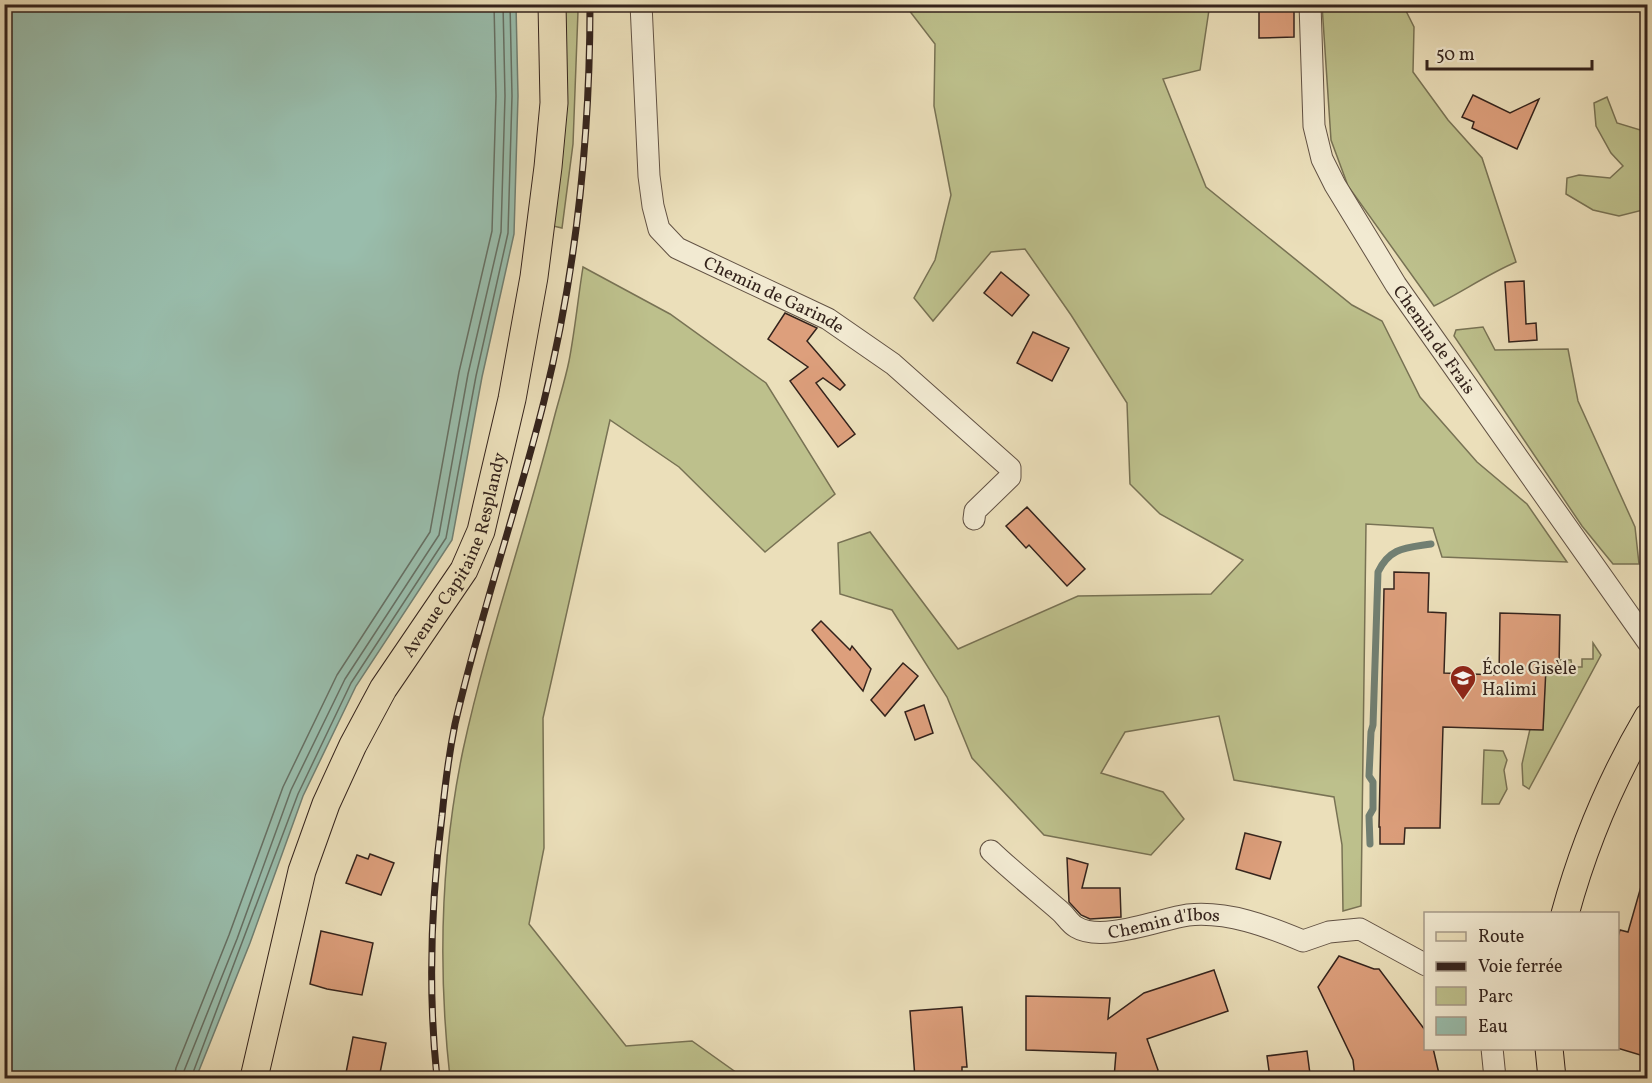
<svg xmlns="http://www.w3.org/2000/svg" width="1652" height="1083" viewBox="0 0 1652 1083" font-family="Vollkorn,serif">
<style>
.green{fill:#bdc08c;stroke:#787254;stroke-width:1.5}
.water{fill:#99bdac;stroke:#717f72;stroke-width:1.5}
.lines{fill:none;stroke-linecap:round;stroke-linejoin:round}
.shore{stroke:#667064;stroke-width:1.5}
.stream{stroke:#717f72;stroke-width:7}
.building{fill:#dd9f7c;stroke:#34231c;stroke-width:1.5}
.minor-casing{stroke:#625244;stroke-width:23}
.major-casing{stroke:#34231c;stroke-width:29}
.minor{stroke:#f2ead2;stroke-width:21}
.major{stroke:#ebdfba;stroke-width:27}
.rail-casing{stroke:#34231c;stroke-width:7}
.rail{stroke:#f2ead2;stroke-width:4.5;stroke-dasharray:14;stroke-linecap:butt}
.labels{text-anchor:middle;stroke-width:4.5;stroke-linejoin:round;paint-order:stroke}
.street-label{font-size:18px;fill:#34231c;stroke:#f2ead2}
.poi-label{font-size:18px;fill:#34231c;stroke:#f2ead2;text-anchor:start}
</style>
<rect width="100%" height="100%" fill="#ebdfba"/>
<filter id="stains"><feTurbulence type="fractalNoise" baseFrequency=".00333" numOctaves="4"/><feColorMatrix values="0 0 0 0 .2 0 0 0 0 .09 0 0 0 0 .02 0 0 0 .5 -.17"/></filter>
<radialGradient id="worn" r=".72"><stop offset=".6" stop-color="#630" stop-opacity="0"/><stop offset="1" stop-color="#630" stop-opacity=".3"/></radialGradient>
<g class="green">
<path d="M562 5H578V11L573 144 562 228 553 226Z"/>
<path d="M1228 5 1227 11 1209 10 1200 70 1163 79 1206 187 1352 305 1382 321 1420 397 1477 462 1527 504 1567 562 1442 557 1433 528 1366 524 1361 906 1343 911 1342 845 1334 797 1234 780 1219 716 1125 732 1101 773 1163 792 1184 819 1151 855 1044 835 972 758 947 697 892 610 840 594 838 543 870 532 958 649 1078 596 1211 594 1243 560 1160 514 1130 484 1127 403 1071 315 1025 249 991 252 933 321 914 298 935 260 951 195 934 106 935 44 905 5Z"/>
<path d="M1322 5H1403L1414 27 1413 72 1448 120 1482 158 1516 262C1488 274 1462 292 1434 306L1348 186 1331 140Z"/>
<path d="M1607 97 1617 123 1647 132V209L1619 216 1593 210 1566 194 1567 178 1579 175 1610 178 1623 166 1611 153 1596 126 1594 103Z"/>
<path d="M583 267 670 314 766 383 835 494 765 552 679 467 610 420 543 718 544 848 529 924 626 1046 692 1041 744 1078H450C438 970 441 856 463 750 487 639 525 532 553 422 558 402 565 381 569 361 575 330 578 298 583 267Z"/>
<path d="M1483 327 1495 350 1568 349 1578 401 1635 527 1639 564H1613L1582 526 1454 336 1456 330Z"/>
<path d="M1593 643 1601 655 1529 789 1523 785 1522 764 1530 729H1543L1545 677 1543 660H1571L1572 667H1582V659H1593Z"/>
<path d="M1484 750 1503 751 1507 760 1504 770 1507 789 1499 804H1482Z"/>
</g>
<path class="water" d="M5 4 516 5 518 96 514 234 482 377 452 540 356 686 303 796 250 943 196 1078H5Z"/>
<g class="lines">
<g class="shore">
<path d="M174 1078 176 1068 229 935 283 787 337 675 430 532 459 372 492 231 496 96 494 4"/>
<path d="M183 1078 184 1071 237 939 291 790 345 679 439 535 468 374 501 232 505 96 503 4"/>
<path d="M191 1078 298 794 351 683 446 538 476 376 508 233 512 96 510 4"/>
</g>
<path class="stream" d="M1370 844 1369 816 1373 809V782L1369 776 1371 732 1373 725 1378 572C1390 547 1406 548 1431 544"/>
</g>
<g class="building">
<path d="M1259 4H1294V37L1259 38Z"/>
<path d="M1473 95 1510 113 1539 99 1517 149 1472 128 1474 122 1462 117Z"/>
<path d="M1001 272 1029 295 1012 316 984 293Z"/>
<path d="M1524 281 1526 324 1536 323 1537 340 1509 342 1505 282Z"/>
<path d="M785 313 817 328 807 341 845 385 840 390 823 378 816 383 855 434 838 447 790 381 808 367 768 339Z"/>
<path d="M1033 332 1069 348 1052 381 1017 363Z"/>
<path d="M1027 507 1085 569 1067 586 1029 545 1026 548 1006 526Z"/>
<path d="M1394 572 1429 573 1428 612 1446 613 1444 673 1499 675 1500 613 1560 615 1559 667 1546 668 1543 730 1443 727 1440 828H1405L1404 844H1380V827H1379L1384 589H1394Z"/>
<path d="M821 621 850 650 852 646 871 669 863 691 812 630Z"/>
<path d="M903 663 918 676 885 716 871 700Z"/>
<path d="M924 705 933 733 915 740 905 712Z"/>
<path d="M1245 833 1281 842 1270 879 1236 869Z"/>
<path d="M370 854 394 863 381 895 346 883 357 855 368 859Z"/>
<path d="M1067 858 1088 864 1082 888H1120L1121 917 1090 919 1081 915 1069 902Z"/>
<path d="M1642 883 1647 884V1057L1617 1048V940L1620 930 1628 932Z"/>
<path d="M321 931 373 943 362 995 327 989 310 984Z"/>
<path d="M1339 956 1374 969H1379L1425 1030V1048H1433L1440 1078H1355L1353 1060 1318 987Z"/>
<path d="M1214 970 1228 1011 1147 1039 1158 1070 1155 1078H1114L1116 1053 1026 1050V996L1110 998 1108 1019 1144 993Z"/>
<path d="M962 1007 967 1067H962V1078H915L910 1011Z"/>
<path d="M353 1037 386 1043 379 1078H345Z"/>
<path d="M1307 1051 1310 1074 1270 1078 1267 1056Z"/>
</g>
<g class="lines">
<g class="minor-casing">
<g id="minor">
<path id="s1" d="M641 4 649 176 653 206 659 229 677 248 828 319 893 364 1010 468V477L975 511 974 519"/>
<path id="s2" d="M1310 4 1314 126 1322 159 1335 185 1396 285 1648 642"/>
<path id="s3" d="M991 851C1013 872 1037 891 1060 911 1065 915 1070 924 1076 927 1102 943 1160 919 1188 915 1228 911 1267 926 1303 941L1329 932 1360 929 1426 965"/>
<path d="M1492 1048 1495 1078"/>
</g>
</g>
<g class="major-casing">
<g id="major">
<path d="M1565 914C1584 844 1611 780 1648 717"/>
<path d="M1549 1048 1552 1078"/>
<path id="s4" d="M254 1078 302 871 326 804 353 745 383 689 464 570 481 531 512 399 534 277 548 167 554 103 552 4"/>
</g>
</g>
<use href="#minor" class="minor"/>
<use href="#major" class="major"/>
<g class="rail-casing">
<path id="rail" d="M437 1078C428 992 431 902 442 816 445 785 449 754 455 724 480 615 517 509 544 401 576 272 590 138 590 4"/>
</g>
<use href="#rail" class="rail"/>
</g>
<defs>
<g id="school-pin" transform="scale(1.35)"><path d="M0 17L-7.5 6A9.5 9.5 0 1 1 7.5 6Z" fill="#8f2418" stroke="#f2ead2"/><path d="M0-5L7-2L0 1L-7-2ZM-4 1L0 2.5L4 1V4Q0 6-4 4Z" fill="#fff"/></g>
</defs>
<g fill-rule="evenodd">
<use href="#school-pin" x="1463" y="678"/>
</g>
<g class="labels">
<g class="street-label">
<text dy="6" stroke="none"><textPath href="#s1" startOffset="360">Chemin de Garinde</textPath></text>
<text dy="6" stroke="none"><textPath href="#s2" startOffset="369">Chemin de Frais</textPath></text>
<text dy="6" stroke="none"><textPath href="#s4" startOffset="566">Avenue Capitaine Resplandy</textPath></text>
<text dy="6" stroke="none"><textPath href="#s3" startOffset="204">Chemin d'Ibos</textPath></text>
</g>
<g class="poi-label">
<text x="1482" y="674">École Gisèle<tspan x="1482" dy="21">Halimi</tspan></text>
</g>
</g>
<rect width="1652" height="1083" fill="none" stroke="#ebdfba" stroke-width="24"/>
<rect x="6" y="6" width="1640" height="1071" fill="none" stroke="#34231c" stroke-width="3"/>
<rect x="12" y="12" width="1628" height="1059" fill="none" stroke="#34231c" stroke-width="1.5"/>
<rect x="1424" y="912" width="195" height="138" fill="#f2ead2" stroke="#a69a89" stroke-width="1.5"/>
<rect x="1436" y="932" width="30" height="9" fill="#ebdfba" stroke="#a69a89" stroke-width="1.5"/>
<text x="1478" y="942" font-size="18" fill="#34231c">Route</text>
<rect x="1436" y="962" width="30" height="9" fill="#34231c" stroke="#a69a89" stroke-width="1.5"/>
<text x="1478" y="972" font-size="18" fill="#34231c">Voie ferrée</text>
<rect x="1436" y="987" width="30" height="18" fill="#bdc08c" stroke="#a69a89" stroke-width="1.5"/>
<text x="1478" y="1002" font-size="18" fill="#34231c">Parc</text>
<rect x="1436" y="1017" width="30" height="18" fill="#99bdac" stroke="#a69a89" stroke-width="1.5"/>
<text x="1478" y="1032" font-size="18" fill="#34231c">Eau</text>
<path d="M1427 60v9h165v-9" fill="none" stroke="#34231c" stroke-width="3"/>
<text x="1436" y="60" font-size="18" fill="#34231c" stroke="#f2ead2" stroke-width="4.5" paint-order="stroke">50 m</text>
<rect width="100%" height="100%" filter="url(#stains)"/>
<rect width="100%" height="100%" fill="url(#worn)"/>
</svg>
